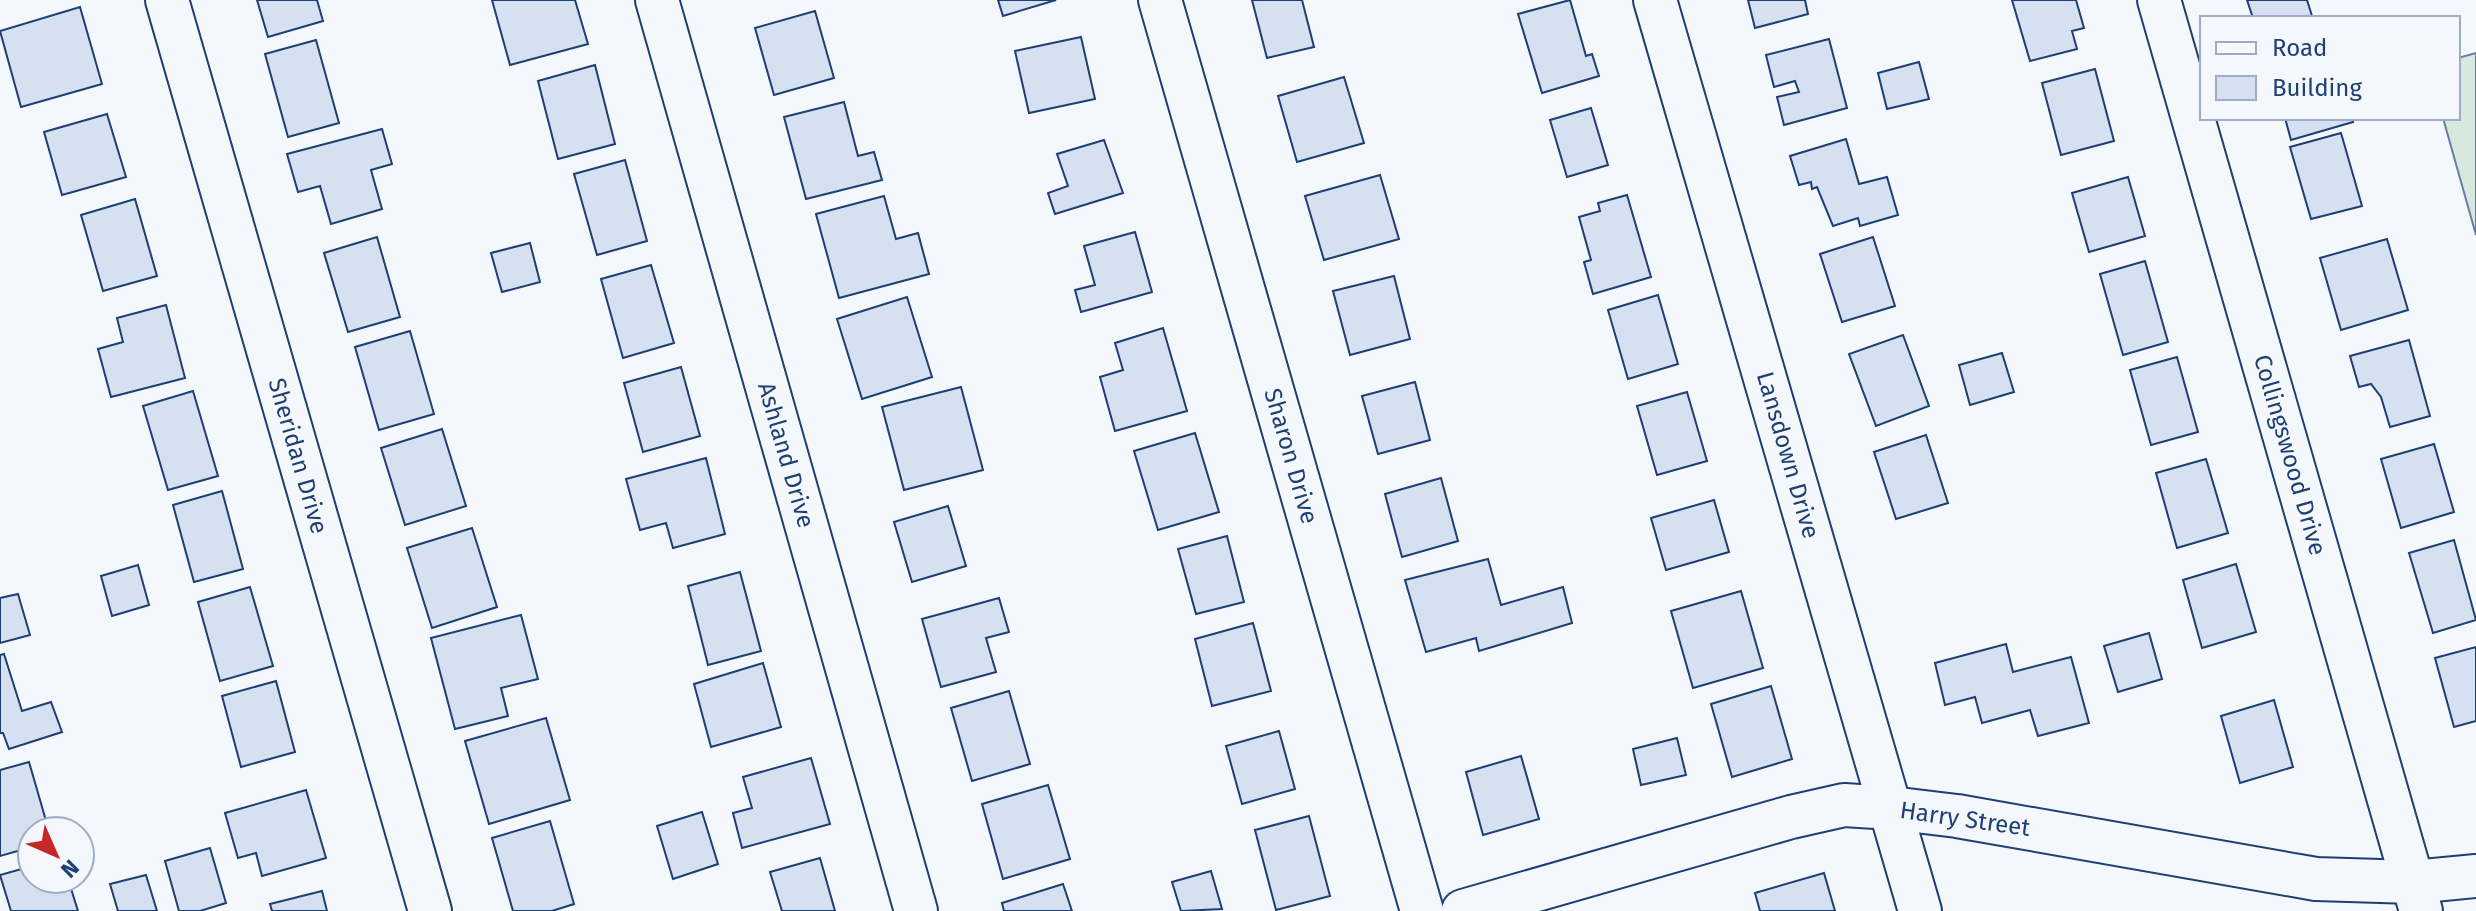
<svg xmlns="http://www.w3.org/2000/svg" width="2476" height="911" viewBox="0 0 2476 911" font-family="'Fira Sans',sans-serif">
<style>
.green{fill:#d7e8df;stroke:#687fa3;stroke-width:2}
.building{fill:#d5e0f0;stroke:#1d3f73;stroke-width:2}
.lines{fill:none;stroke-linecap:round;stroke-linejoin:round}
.minor-casing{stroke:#1d3f73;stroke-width:46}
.minor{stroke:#f4f7fb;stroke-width:42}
.labels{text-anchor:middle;stroke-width:6;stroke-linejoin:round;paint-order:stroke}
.street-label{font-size:24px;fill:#1d3f73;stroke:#f4f7fb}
</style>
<rect width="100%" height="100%" fill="#f4f7fb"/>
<path class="green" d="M2476 53V235L2443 118H2458V58Z"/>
<g class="building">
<path d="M257 0H317L323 21 268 37Z"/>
<path d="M492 0H575L588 44 510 65Z"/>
<path d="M998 0H1056L1003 16Z"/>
<path d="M1252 0H1302L1314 47 1267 58Z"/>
<path d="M1570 0 1586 56 1592 54 1599 76 1542 93 1518 14Z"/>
<path d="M1748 0H1805L1808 14 1755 28Z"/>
<path d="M2012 0H2076L2084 28 2072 31 2077 49 2030 61Z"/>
<path d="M2247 0H2307L2312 16 2253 18Z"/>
<path d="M80 7 102 84 21 107 0 31Z"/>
<path d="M815 11 834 78 774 95 755 28Z"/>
<path d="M1081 37 1095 99 1029 113 1015 51Z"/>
<path d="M1829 39 1847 108 1784 125 1777 97 1799 92 1795 81 1774 87 1766 55Z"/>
<path d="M316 40 339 123 288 137 265 54Z"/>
<path d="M1919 62 1929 99 1887 109 1878 73Z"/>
<path d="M595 65 615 144 558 159 538 81Z"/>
<path d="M2095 69 2114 141 2061 155 2042 83Z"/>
<path d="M1344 77 1364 143 1297 162 1278 96Z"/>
<path d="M844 102 858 156 874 152 882 180 806 199 784 117Z"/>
<path d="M1591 108 1608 165 1567 177 1550 120Z"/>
<path d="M107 114 126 177 62 195 44 132Z"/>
<path d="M2285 118H2352L2353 122 2291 140Z"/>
<path d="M382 129 392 164 371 170 382 209 331 224 320 186 298 192 287 154Z"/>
<path d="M2341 133 2362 206 2311 219 2290 147Z"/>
<path d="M1846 139 1859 184 1887 177 1898 215 1860 226 1858 218 1833 226 1817 187 1812 189 1811 182 1799 185 1790 156Z"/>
<path d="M1104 140 1123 193 1055 214 1048 193 1068 186 1057 154Z"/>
<path d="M625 160 647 241 597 255 574 174Z"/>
<path d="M1380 175 1399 239 1324 260 1305 196Z"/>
<path d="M2128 177 2145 236 2089 252 2072 193Z"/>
<path d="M1627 195 1651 277 1593 294 1584 262 1591 260 1579 217 1600 211 1598 203Z"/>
<path d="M884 196 896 239 918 233 929 274 839 298 816 214Z"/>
<path d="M135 199 157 276 103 291 81 215Z"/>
<path d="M1135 232 1152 292 1081 312 1075 290 1095 285 1084 246Z"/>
<path d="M377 237 400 317 348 332 324 253Z"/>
<path d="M1873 237 1895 306 1842 322 1820 254Z"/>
<path d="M2387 239 2408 310 2341 330 2320 258Z"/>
<path d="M530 243 540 282 502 292 491 253Z"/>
<path d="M2145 261 2168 342 2123 355 2100 274Z"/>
<path d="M651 265 674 343 623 358 601 279Z"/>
<path d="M1394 276 1410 339 1350 355 1333 291Z"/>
<path d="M1658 295 1678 364 1628 379 1608 310Z"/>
<path d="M907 297 932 377 862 399 837 319Z"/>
<path d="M166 305 185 378 111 397 98 349 123 342 117 318Z"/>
<path d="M1163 328 1187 411 1115 431 1100 377 1123 370 1115 343Z"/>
<path d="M410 331 434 414 379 430 355 347Z"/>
<path d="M1903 335 1929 406 1876 426 1849 354Z"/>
<path d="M2409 340 2430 416 2390 427 2381 397 2371 384 2359 387 2350 356Z"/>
<path d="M2002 353 2014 392 1970 405 1959 365Z"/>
<path d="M2177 357 2198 432 2151 445 2130 370Z"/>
<path d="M681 367 700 436 643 452 624 383Z"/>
<path d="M1415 382 1430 440 1378 454 1362 396Z"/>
<path d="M961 387 983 470 904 490 882 407Z"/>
<path d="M193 391 218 476 168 490 143 406Z"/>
<path d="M1687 392 1707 461 1657 475 1637 406Z"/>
<path d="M442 429 466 506 405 525 381 448Z"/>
<path d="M1195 433 1219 512 1158 530 1134 451Z"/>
<path d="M1926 435 1948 503 1896 519 1874 452Z"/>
<path d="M2434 444 2454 512 2401 528 2381 459Z"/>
<path d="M706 458 725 534 673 548 666 523 640 530 626 479Z"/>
<path d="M2206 459 2228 533 2177 548 2156 473Z"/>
<path d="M1441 478 1458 541 1402 557 1385 494Z"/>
<path d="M222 491 243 569 194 582 173 505Z"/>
<path d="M1714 500 1729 552 1666 570 1651 518Z"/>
<path d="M948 506 966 566 912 582 894 522Z"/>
<path d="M472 528 497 607 432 628 407 548Z"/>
<path d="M1227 536 1244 602 1196 614 1178 549Z"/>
<path d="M2454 540 2476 620 2433 633 2409 553Z"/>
<path d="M1488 559 1501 605 1563 587 1572 623 1479 651 1476 638 1426 652 1405 580Z"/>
<path d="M2236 564 2256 632 2202 648 2183 580Z"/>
<path d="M138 565 149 605 112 616 101 576Z"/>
<path d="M740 572 761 651 708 665 688 586Z"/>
<path d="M250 587 273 666 220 681 198 602Z"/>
<path d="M1741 591 1763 668 1693 688 1671 611Z"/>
<path d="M18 594 30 635 0 643V598Z"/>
<path d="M999 598 1009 632 986 638 996 672 941 687 922 619Z"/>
<path d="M521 615 538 679 501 688 508 716 455 729 431 638Z"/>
<path d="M1253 623 1271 691 1212 706 1195 639Z"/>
<path d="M2149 633 2162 679 2118 692 2104 646Z"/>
<path d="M2006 644 2013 672 2071 657 2089 723 2038 736 2030 710 1982 723 1975 697 1945 705 1935 663Z"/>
<path d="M2476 647V721L2454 727 2435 658Z"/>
<path d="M4 654 22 711 51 702 62 732 9 749 3 733H0V655Z"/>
<path d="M763 663 781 727 711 747 694 684Z"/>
<path d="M276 681 295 752 241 767 222 696Z"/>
<path d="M1771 686 1792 759 1732 777 1711 704Z"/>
<path d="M1009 691 1030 764 972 781 951 708Z"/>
<path d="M2274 700 2293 767 2240 783 2221 716Z"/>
<path d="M546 718 570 800 489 824 465 741Z"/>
<path d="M1279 731 1295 789 1242 804 1226 746Z"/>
<path d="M1677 738 1686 775 1641 785 1633 749Z"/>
<path d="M1521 756 1539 819 1483 835 1466 772Z"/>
<path d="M811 758 830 824 742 848 733 813 752 808 743 777Z"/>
<path d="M29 762 49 831H32V847L0 856V770Z"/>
<path d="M1048 785 1070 859 1003 879 982 804Z"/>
<path d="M306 790 326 858 262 876 256 853 238 858 225 813Z"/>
<path d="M702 812 718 864 673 879 657 826Z"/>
<path d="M1309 816 1330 896 1276 910 1255 830Z"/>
<path d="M550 821 574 904 552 911H513L492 838Z"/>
<path d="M210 848 226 903 200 911H179L165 861Z"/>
<path d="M820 858 835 911H782L770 872Z"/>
<path d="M32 866V879H68L78 911H11L0 875Z"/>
<path d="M1211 871 1222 909 1181 911 1172 882Z"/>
<path d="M1824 873 1835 911H1760L1755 893Z"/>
<path d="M146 875 157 911H118L110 884Z"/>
<path d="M1063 884 1072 911H1004L1002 903Z"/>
<path d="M322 891 327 911H272L270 904Z"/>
</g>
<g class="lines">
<g class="minor-casing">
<g id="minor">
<path d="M167 0 430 911"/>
<path d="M657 0 916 911"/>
<path d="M1160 0 1422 911"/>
<path d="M1655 0 1920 911"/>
<path d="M2159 0 2421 911"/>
<path d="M1463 911 1791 817 1844 805 1891 808 1957 816 2316 879 2413 882 2476 876"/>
</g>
</g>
<use href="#minor" class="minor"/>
</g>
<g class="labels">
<g class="street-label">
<text transform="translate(786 455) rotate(74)" y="8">Ashland Drive</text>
<text transform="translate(1788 455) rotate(74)" y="8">Lansdown Drive</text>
<text transform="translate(2290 455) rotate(74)" y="8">Collingswood Drive</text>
<text transform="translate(298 456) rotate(74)" y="8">Sheridan Drive</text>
<text transform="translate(1291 456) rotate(74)" y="8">Sharon Drive</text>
<text transform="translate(1965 819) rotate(8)" y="8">Harry Street</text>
</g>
</g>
<rect x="2200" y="16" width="260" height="104" fill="#f4f7fb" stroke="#9eadc5" stroke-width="2"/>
<rect x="2216" y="42" width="40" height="12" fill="#f4f7fb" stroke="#9eadc5" stroke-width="2"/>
<text x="2272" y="56" font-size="24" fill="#1d3f73">Road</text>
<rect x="2216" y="76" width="40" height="24" fill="#d5e0f0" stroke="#9eadc5" stroke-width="2"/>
<text x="2272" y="96" font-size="24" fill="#1d3f73">Building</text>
<g transform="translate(56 855) rotate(135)"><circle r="38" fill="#f4f7fb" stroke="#9eadc5" stroke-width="2"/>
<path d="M0-6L14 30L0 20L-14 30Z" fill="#c62828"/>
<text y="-12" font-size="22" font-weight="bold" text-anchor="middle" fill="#1d3f73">N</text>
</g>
</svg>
